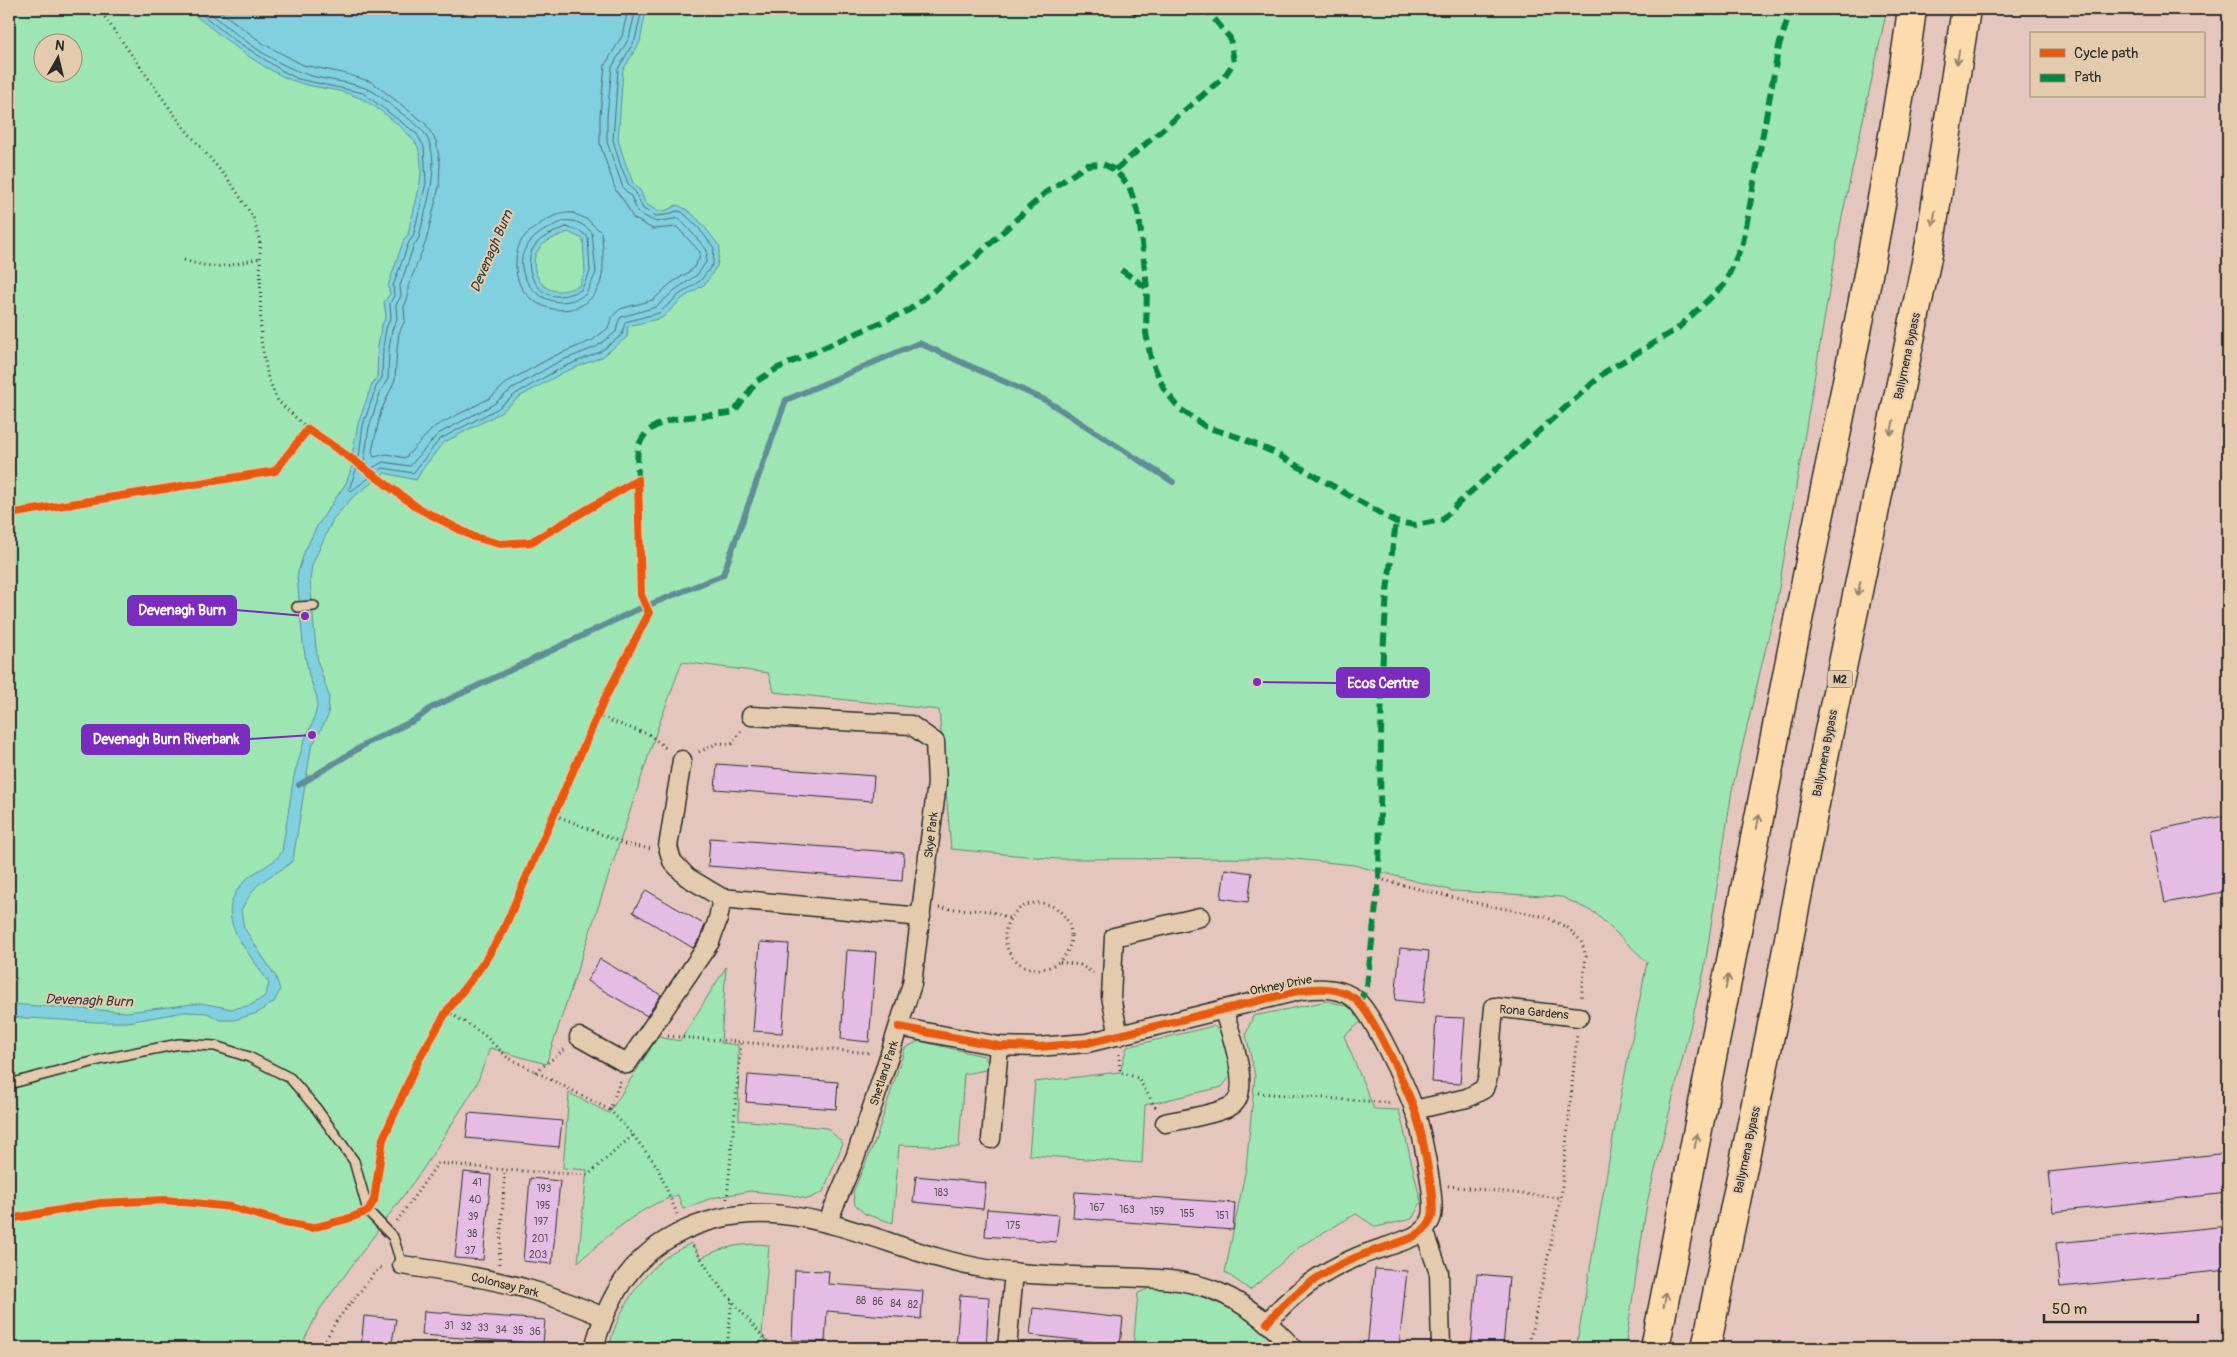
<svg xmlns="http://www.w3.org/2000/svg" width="2237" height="1357" viewBox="0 0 2237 1357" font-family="Pangolin,sans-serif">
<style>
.green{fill:#9de5b3;stroke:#64886f;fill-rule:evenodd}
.water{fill:#81d0df;stroke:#5f8e97;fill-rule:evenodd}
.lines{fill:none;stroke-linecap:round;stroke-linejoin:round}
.shore{stroke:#4d6d73;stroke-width:1}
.stream{stroke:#5f8e97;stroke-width:6}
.building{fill:#e5bce4;stroke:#2b2b2b}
.service-casing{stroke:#2b2b2b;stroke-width:12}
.minor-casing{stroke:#2b2b2b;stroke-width:21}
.motorway-casing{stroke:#2b2b2b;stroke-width:31}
.path{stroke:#2b2b2b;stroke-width:3;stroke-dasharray:1 4;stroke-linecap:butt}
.service{stroke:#e5cbad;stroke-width:9}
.minor{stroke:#e5cbad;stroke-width:18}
.motorway{stroke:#fedbac;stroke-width:28}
.quiet{stroke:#00873e;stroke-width:6;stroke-dasharray:12 6;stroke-linecap:butt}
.cycleway-casing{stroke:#e5cbad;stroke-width:11}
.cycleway{stroke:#e8590c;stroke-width:8}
.oneway{stroke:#94836c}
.labels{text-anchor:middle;stroke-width:4;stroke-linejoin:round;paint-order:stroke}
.number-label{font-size:10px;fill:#5a4f59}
.shield{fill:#e5cbad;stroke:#635b52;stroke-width:1}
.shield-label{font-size:11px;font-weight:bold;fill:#2b2b2b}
.street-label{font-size:12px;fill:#2b2b2b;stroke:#e5cbad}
.water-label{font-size:14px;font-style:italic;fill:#343c3d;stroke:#e5cbad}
.leader{fill:none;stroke:#7b2cbf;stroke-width:2}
.callout-dot{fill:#7b2cbf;stroke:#e5cbad;stroke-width:2}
.callout{fill:#7b2cbf;stroke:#7b2cbf;stroke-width:2}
.callout-label{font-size:14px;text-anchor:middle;font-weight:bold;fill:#fff}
</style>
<rect width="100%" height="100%" fill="#e5c6be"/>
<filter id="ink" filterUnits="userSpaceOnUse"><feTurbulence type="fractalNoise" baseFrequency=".02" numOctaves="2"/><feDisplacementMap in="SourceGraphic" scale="10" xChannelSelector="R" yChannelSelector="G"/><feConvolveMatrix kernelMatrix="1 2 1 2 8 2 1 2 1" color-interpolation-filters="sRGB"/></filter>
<g filter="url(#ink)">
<g class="green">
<path d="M9 9H1887L1840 226 1776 605 1732 790 1704 971 1647 1203 1625 1348H1576L1618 1110 1647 962 1595 913 1562 897 1453 891 1354 865 1285 858 1057 859 951 849 939 710 774 692 768 673 682 662 658 727 546 1064 490 1048 476 1086 423 1169 320 1309 300 1348H9ZM42 42H72V72H42Z"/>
<path d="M726 967 721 1043 738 1045 739 1120 827 1128 843 1143 823 1192 808 1199 790 1195 750 1191 712 1198 683 1209 678 1195C636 1208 611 1234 578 1262L587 1170 563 1168 569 1093 609 1113 658 1037 680 1041Z"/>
<path d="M1328 1001 1350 1007 1361 1022 1344 1036 1374 1109 1399 1110 1421 1202 1412 1219 1376 1227 1356 1214 1302 1245 1250 1290 1225 1272 1246 1168 1255 1076 1246 1034 1253 1016Z"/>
<path d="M1213 1026 1222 1031 1233 1073 1222 1087 1145 1105 1142 1163 1029 1155 1035 1082 1120 1072 1127 1047Z"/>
<path d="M919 1041 984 1056 988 1062 986 1070 964 1074 959 1147 899 1145 893 1223 865 1214 855 1205 853 1192 875 1141 905 1048Z"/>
<path d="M691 1243 701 1258C722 1247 745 1242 769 1245L762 1335 772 1348H609C616 1315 635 1284 661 1261 669 1254 681 1249 691 1243Z"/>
<path d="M1157 1285C1209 1296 1243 1309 1281 1348H1133L1138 1293Z"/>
</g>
<path class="water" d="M187 9H650L645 15 640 42 623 70 618 140 626 165 633 183 640 190 646 204 657 211H665L677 205C695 211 708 232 720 247L717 266 705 284 683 298 662 318 628 326 627 337 602 357 564 372 519 397 500 413 443 443 424 467 416 480 385 473 353 497 333 519 312 565 310 581 315 638 318 663 329 696 328 716 311 748 293 860C283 871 274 872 263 881 253 888 247 900 241 910L244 928 276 977 280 990 274 1002 257 1013 234 1020H220L207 1013 184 1012 128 1022H96L9 1017V1004L127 1012 201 1003 232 1009 251 1005 265 996 269 984C250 949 205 916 249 877 259 869 276 863 282 851L294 776 304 741 313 722 317 707V697L309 676 303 644 297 576 304 553 317 526 346 483 353 464V449L358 424 372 384 377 377 378 347 381 327 386 316 384 302 390 294 388 286 404 239 408 235C413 206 426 180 419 150 416 136 374 104 360 98 334 86 308 90 280 75 246 58 217 32 187 9ZM568 232 583 239 585 272 579 286C570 289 562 293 552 290 537 286 529 263 538 250 544 241 558 236 568 232Z"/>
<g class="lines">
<g class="shore">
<path d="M195 9 233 39 281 70 298 79 363 93 417 134 424 147 426 183 413 237 409 242 393 286 394 296 390 303 391 317 386 328 383 348 382 378 376 387 363 425 358 465 349 489 351 491 383 468 413 473 440 439 497 409 517 393 561 368 600 352 622 335 625 322 659 313 679 295 701 280 713 264 714 248 697 226 682 212 677 211 666 215 656 216 643 209 636 193 629 185 621 167 613 140 618 69 635 40 641 14 644 9"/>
<path d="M205 9C234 32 265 59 300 72 319 80 342 80 362 87 375 90 386 102 397 110 405 116 414 122 421 129 446 156 425 207 419 238L414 245 400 286 401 296 396 305 397 319 392 330 389 348 388 379 381 390 369 427 363 470 365 472 383 462 410 466 438 434 494 404 513 388 558 362 596 347 616 332 618 322 621 317 656 307 675 290 697 275 706 262 707 250 679 218 656 222 638 213 631 196 623 188 607 142V116L612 67 629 38 636 9"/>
<path d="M217 9 264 44 303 65 343 73 372 82 425 123 436 141 440 163 439 187 426 241 408 287V297L404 307 405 320 399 333 397 349 395 380 381 411 372 451 374 457 387 454 405 458 434 427 490 398 509 381 554 356 593 340 608 328 612 317 620 309 653 300 670 284 692 270 699 259 700 252 677 227 653 229 633 218 624 201 616 191 600 144V115L605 65 622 36 628 9"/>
<path d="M573 213 588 220 601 232C603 240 603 250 603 259 607 333 512 319 516 263 516 252 519 240 528 233 540 223 557 211 573 213Z"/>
<path d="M564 221C575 219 585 225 592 233L596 273 586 294C543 322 503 268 531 241 540 231 552 226 564 221Z"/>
<path d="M566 227 580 231 588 237 590 272 581 290C571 294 558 299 547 294 531 285 524 263 534 247 540 237 555 232 566 227Z"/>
</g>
<path class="stream" d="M299 785 369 742 417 719 431 708 634 611 723 575 786 400 919 343 1047 401 1173 482"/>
</g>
<g class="building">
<path d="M717 764 874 776 872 801 715 789Z"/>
<path d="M2228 815V891L2165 903 2151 831Z"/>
<path d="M710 838 904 853 902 881 708 866Z"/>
<path d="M1225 869 1252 873 1248 902 1221 898Z"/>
<path d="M646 890 705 925 700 937 693 948 633 912Z"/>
<path d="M760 942 789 944 782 1033 753 1031Z"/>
<path d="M1400 948 1429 951 1424 1003 1395 1000Z"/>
<path d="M847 950 876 952 869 1042 841 1039Z"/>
<path d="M600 959 661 995 647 1016 587 981Z"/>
<path d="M1436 1017 1465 1018 1460 1084 1432 1082Z"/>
<path d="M748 1075 838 1082 836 1109 746 1102Z"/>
<path d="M469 1113 562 1121 559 1147 466 1138Z"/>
<path d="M2228 1153V1193L2053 1212 2049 1172Z"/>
<path d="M464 1172 491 1175 483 1260 455 1258Z"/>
<path d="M916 1176 986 1183 983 1209 913 1202Z"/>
<path d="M530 1178 560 1181 552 1264 523 1261Z"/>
<path d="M1075 1192 1235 1203 1233 1230 1073 1218Z"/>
<path d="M987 1209 1059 1215 1056 1242 985 1236Z"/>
<path d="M2228 1226V1270L2060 1287 2056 1243Z"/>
<path d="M1375 1269 1407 1271 1399 1348H1367Z"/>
<path d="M795 1270 829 1271 828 1284 923 1291 921 1319 827 1311 825 1342 792 1340Z"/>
<path d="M1477 1274 1509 1277 1503 1348H1471Z"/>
<path d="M960 1295 989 1297 986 1348H956Z"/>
<path d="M1033 1308 1123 1318 1120 1345 1030 1335Z"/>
<path d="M424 1311 545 1320 543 1344 422 1335Z"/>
<path d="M364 1316 396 1319 391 1348H361Z"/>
</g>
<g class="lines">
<g class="service-casing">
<g id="service">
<path d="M297 607 314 606"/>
<path d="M9 1084 103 1059 179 1044 215 1046 249 1057 290 1078 316 1108 354 1161 368 1211 393 1237 402 1265"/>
</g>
</g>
<g class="minor-casing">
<g id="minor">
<path d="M751 716 911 725 935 742 937 783 912 984 884 1072 856 1155 827 1223"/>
<path d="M682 760 668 847 672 861 687 877 722 898 921 917"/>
<path d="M899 1027 999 1046 1038 1047 1087 1043 1302 990C1320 988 1338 987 1354 998 1372 1011 1406 1087 1415 1111 1421 1129 1436 1200 1432 1216 1430 1225 1423 1231 1415 1236 1396 1245 1376 1249 1357 1257 1321 1272 1291 1294 1267 1323"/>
<path d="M1119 1036 1111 997 1114 937 1200 917"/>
<path d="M579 1037 627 1064 710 942 718 919 722 898"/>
<path d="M1414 1110 1467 1098 1484 1089 1488 1077 1494 1007 1579 1017"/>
<path d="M1165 1123C1183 1119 1213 1115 1229 1107 1255 1096 1229 1028 1223 1009"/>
<path d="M991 1139 999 1046"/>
<path d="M1424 1230 1439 1273 1441 1348"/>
<path d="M402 1265C446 1272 489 1278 531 1290 556 1297 580 1307 604 1317"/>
<path d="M594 1348C607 1300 629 1259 675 1235 783 1178 880 1252 987 1269 1029 1276 1072 1276 1114 1277 1149 1278 1184 1278 1216 1291 1245 1303 1272 1325 1293 1348"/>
<path d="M1007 1348 1014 1272"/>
</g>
</g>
<g class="motorway-casing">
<g id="motorway">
<path d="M1655 1348C1701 1117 1745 886 1791 655 1834 440 1883 226 1912 9"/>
<path d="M1706 1348 1778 996 1829 731 1930 243 1966 9"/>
</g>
</g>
<g class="path">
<path d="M99 9 181 124 231 183 253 217 260 242 261 340 268 378 278 401 308 429"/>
<path d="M184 260C218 271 227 266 260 258"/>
<path d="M597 716 650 735 668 750"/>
<path d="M699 752 718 743 732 744 741 731"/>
<path d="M555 815 625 844 651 849"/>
<path d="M1379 879 1471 902 1546 917 1568 928 1581 941 1586 956 1581 1000"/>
<circle cx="1038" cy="936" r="33"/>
<path d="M939 908 989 911 1009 918"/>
<path d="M1060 962 1080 965 1093 973"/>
<path d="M447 1011 483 1034 507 1057 610 1110"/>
<path d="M668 1036 871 1053"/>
<path d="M1119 1054 1120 1072 1138 1078 1156 1108"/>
<path d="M536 1072 565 1049"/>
<path d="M620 1081 610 1110 633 1135 657 1166 677 1214"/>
<path d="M1258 1093 1392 1103"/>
<path d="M1448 1186 1561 1198"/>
<path d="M727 1199 741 1043"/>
<path d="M397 1221 438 1163 505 1170 588 1175 633 1135"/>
<path d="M693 1246 714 1279 772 1348"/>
<path d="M499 1264 505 1170"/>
<path d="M321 1348 337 1320 379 1268 384 1267"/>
<path d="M727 1348 732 1300"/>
<path d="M1528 1348 1561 1198 1577 1034"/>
</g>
<use href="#service" class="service"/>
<use href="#minor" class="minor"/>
<use href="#motorway" class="motorway"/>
<g class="quiet">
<path d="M1133 15 1139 9"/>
<path d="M1115 170 1224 77 1234 62 1230 38 1206 9"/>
<path d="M1121 270 1147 288"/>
<path d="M638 480C638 470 636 454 639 445 652 410 705 419 734 412L757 381 778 368 909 310 968 264 1045 193 1087 165 1103 164 1115 170 1129 186 1139 216 1147 288 1146 333 1151 359 1164 389 1180 409 1206 427 1238 437 1273 452 1396 522 1415 525 1442 520 1465 497 1605 372 1677 329 1724 285 1743 243 1779 46 1791 9"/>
<path d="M1359 1003 1367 986 1379 879 1382 671 1387 591 1396 522"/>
</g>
<g class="cycleway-casing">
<g id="cycleway">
<path d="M9 514 275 471 308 429 352 459 418 508 474 537 500 544 531 542 638 480 641 595 649 613 605 698 502 933 483 964 447 1011 418 1061 383 1139 374 1200 368 1211 347 1219 312 1228 285 1223 231 1207 166 1200 101 1203 9 1219"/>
<path d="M899 1027 999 1046 1038 1047 1087 1043 1302 990C1320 988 1338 987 1354 998 1372 1011 1406 1087 1415 1111 1421 1129 1436 1200 1432 1216 1430 1225 1423 1231 1415 1236 1396 1245 1376 1249 1357 1257 1321 1272 1291 1294 1267 1323"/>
</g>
</g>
<use href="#cycleway" class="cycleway"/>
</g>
<defs><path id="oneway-shaft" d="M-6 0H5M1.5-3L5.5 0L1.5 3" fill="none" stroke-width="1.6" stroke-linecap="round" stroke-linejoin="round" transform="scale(1.25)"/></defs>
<g class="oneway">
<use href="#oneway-shaft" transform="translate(1958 57) rotate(99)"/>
<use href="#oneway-shaft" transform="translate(1934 218) rotate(99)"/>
<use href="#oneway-shaft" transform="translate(1892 428) rotate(102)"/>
<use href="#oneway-shaft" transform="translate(1859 588) rotate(102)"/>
<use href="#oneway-shaft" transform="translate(1758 822) rotate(-79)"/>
<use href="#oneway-shaft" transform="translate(1727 982) rotate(-79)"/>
<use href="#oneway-shaft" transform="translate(1696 1141) rotate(-79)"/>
<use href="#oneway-shaft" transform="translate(1665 1300) rotate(-79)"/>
</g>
</g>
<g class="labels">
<g class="number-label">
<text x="477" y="1186">41</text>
<text x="544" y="1192">193</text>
<text x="941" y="1196">183</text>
<text x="475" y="1203">40</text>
<text x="543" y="1209">195</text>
<text x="1097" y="1211">167</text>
<text x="1127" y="1213">163</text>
<text x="1157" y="1215">159</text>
<text x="1187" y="1217">155</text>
<text x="1222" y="1219">151</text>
<text x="473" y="1220">39</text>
<text x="541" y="1225">197</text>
<text x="1013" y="1229">175</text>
<text x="472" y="1237">38</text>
<text x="540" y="1242">201</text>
<text x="470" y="1254">37</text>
<text x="538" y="1258">203</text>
<text x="861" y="1304">88</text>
<text x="878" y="1305">86</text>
<text x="896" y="1307">84</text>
<text x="913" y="1308">82</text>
<text x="449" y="1329">31</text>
<text x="466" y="1330">32</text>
<text x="483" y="1331">33</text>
<text x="501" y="1333">34</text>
<text x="518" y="1334">35</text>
<text x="535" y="1335">36</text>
</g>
<rect class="shield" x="1827.5" y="670.5" width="25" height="17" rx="4"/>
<g class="shield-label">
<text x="1840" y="683">M2</text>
</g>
<g class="street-label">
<text transform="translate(1907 356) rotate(-78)" y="4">Ballymena Bypass</text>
<text transform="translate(1825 753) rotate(-79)" y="4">Ballymena Bypass</text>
<text transform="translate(931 835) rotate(-83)" y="4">Skye Park</text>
<text transform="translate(1281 985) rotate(-11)" y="4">Orkney Drive</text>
<text transform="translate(1534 1012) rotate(5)" y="4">Rona Gardens</text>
<text transform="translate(884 1073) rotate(-72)" y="4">Shetland Park</text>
<text transform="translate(1747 1150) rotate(-78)" y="4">Ballymena Bypass</text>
<text transform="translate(505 1285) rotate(14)" y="4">Colonsay Park</text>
</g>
<g class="water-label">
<text transform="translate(491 251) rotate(-67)" y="5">Devenagh Burn</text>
<text transform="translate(89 1000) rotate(2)" y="5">Devenagh Burn</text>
</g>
</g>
<path class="leader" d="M305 616L236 610M1257 682L1337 683M312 735L249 739"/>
<g class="callout-dot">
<circle cx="305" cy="616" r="5"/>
<circle cx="1257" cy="682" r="5"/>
<circle cx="312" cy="735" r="5"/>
</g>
<g class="callout">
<rect x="128" y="596" width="108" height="29" rx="5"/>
<rect x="1337" y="668" width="92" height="29" rx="5"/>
<rect x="82" y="725" width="167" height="29" rx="5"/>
</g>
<g class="callout-label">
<text x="182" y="615">Devenagh Burn</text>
<text x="1383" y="688">Ecos Centre</text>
<text x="166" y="744">Devenagh Burn Riverbank</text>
</g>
<rect width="2237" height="1357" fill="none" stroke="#e5cbad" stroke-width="30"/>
<rect x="15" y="15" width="2207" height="1327" fill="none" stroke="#2b2b2b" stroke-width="2" filter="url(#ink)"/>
<rect x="2030" y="32" width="175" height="65" fill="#e5cbad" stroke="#9b8b79"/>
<rect x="2040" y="49" width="25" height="8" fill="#e8590c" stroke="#9b8b79"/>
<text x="2074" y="58" font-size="15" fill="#2b2b2b">Cycle path</text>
<rect x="2040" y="74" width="25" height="8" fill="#00873e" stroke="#9b8b79"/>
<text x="2074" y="82" font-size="15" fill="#2b2b2b">Path</text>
<g transform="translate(58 58) rotate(8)"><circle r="24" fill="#e5cbad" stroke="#9b8b79"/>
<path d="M0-4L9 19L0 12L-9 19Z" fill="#2b2b2b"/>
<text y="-8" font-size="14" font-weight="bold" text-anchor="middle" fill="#2b2b2b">N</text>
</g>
<path d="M2044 1314v8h154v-8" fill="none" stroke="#2b2b2b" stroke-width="2.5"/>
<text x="2052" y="1314" font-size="15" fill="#2b2b2b" stroke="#e5cbad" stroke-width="4" paint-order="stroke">50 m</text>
</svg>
